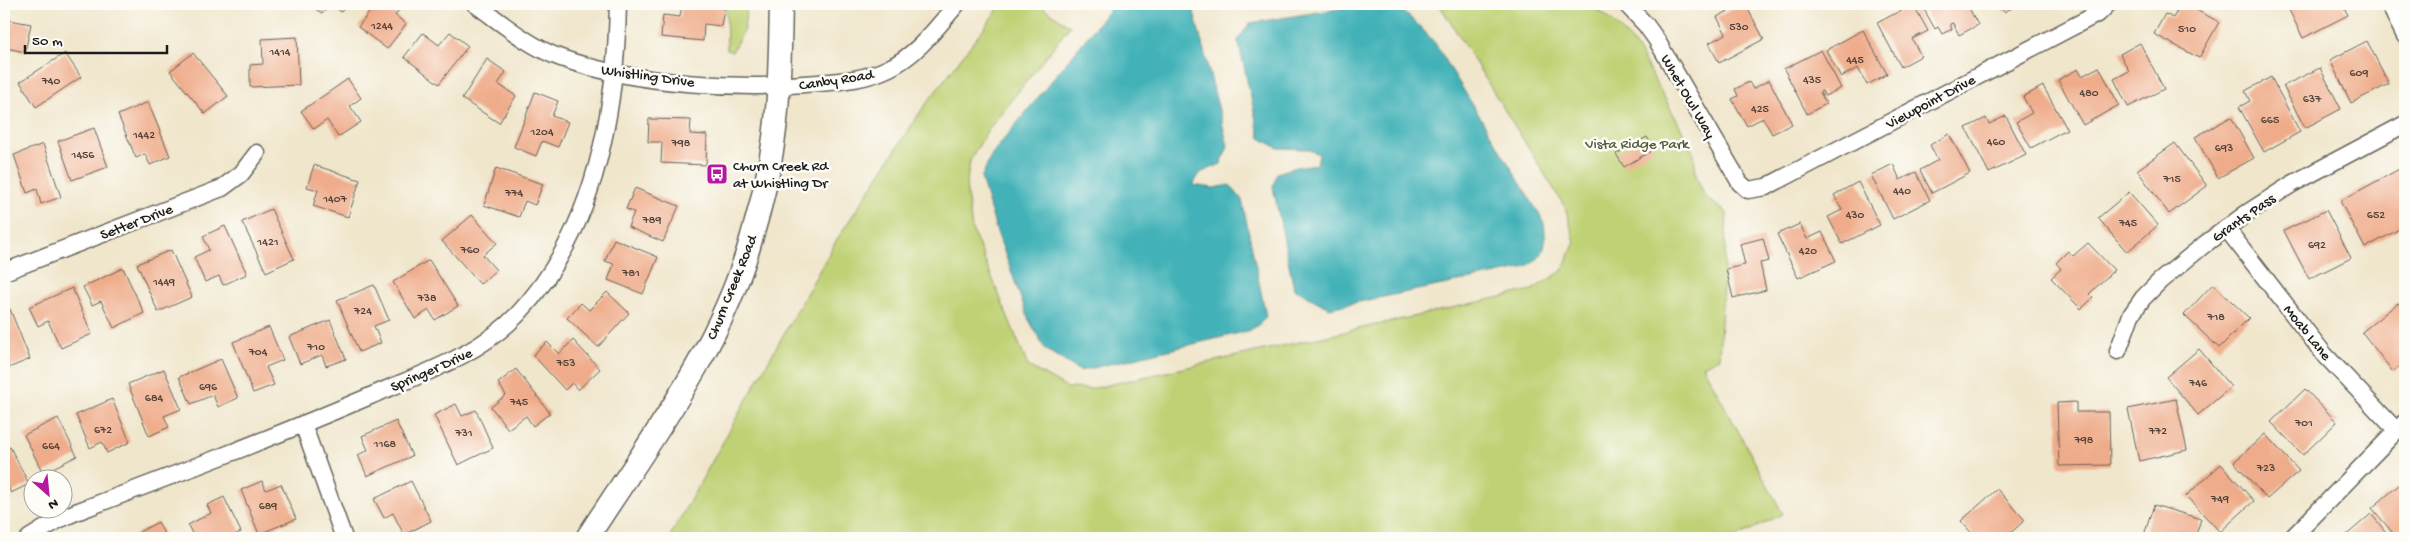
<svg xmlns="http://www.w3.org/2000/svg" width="2409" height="542" viewBox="0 0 2409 542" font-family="'Gochi Hand',sans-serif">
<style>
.green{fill:#bfd174;stroke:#6e7648}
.water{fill:#42b2b8;stroke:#2f676a}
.building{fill:#efac8a}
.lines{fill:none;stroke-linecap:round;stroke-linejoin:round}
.minor-casing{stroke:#66635a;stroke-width:19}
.secondary-casing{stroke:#66635a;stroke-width:25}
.minor{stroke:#fff;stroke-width:16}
.secondary{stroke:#fff;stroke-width:22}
.labels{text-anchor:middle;stroke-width:5;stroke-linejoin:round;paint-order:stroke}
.number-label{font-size:12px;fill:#514038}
.street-label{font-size:15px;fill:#1c1c1c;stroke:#fdfcf7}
.park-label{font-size:15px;fill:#555b3b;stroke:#fdfcf7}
.poi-label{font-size:15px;fill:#1c1c1c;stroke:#fdfcf7;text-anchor:start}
</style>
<rect width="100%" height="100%" fill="#fdfcf7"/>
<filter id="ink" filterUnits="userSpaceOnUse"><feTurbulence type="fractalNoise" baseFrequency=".02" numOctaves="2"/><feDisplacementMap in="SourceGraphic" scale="10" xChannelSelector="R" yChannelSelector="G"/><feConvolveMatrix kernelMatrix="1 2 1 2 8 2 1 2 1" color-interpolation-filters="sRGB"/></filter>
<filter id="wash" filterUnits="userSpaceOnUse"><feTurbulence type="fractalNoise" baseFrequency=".0096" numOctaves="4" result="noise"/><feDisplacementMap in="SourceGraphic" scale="20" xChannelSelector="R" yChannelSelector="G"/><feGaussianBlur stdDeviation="1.12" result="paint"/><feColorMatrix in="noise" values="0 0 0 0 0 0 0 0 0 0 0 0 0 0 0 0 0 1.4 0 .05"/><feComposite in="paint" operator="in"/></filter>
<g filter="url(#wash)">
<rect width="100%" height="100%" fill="#f0e6cc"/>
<g class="green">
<path d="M726 4H747L744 29 732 52 727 50Z"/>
<path d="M1002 4H1038L1070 26 987 131 970 161 966 186 972 229 1028 366 1067 388 1090 389 1532 290 1562 271 1575 242 1565 207 1439 4H1588L1609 18 1632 41 1641 55 1680 126 1694 154 1696 175 1703 193 1709 200 1727 213 1719 358 1703 366 1783 514 1734 538H669L836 241 923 108Z"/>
</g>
<g class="water">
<path d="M1114 4H1192L1228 146 1221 164 1200 173 1193 185 1214 188 1230 185 1242 200 1266 316 1259 325 1248 331 1080 371 1045 349 1028 318 996 229 981 178 992 154Z"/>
<path d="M1369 4C1402 4 1414 20 1435 43L1544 222C1547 249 1546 257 1521 269L1329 308 1294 289 1273 187 1277 173 1296 167 1317 164 1319 154 1307 149 1278 148 1260 138 1238 40 1250 23Z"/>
</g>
<g id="blocks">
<g class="building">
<path d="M310 4H348L341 12 331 4 322 14Z"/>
<path d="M376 4H404L395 15 406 24 387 49 358 27Z"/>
<path d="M682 4H725L721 26 704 24 703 41 661 37 663 15 680 17Z"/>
<path d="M1742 4H1745L1764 39 1719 63 1709 43 1726 34 1717 17Z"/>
<path d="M1913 4 1928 31 1912 39 1921 56 1901 67 1877 23Z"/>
<path d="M1921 4H1967L1978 25 1959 35 1953 23 1950 24 1952 29 1942 34 1938 27 1935 29Z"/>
<path d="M2000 4H2020L2004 12Z"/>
<path d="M2181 4H2185L2219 22 2199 58 2154 34 2165 14 2173 18Z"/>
<path d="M2286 4H2342L2348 15 2303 38Z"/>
<path d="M4 19 31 24 25 52 6 48 4 56Z"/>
<path d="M1863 30 1887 74 1867 85 1858 68 1841 77 1826 50Z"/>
<path d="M450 32 468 46 439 84 404 57 423 33 439 45Z"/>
<path d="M297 37 299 85 250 87V65L263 64 262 39Z"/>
<path d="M2367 41 2389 84 2351 103 2330 60Z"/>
<path d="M2140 43 2164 89 2128 107 2114 79 2129 71 2120 54Z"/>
<path d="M1821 50 1841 88 1825 96 1822 91 1820 92 1826 104 1807 114 1784 69Z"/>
<path d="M65 53 81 77 36 107 20 82Z"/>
<path d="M193 53 228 96 205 114 170 71Z"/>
<path d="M487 59 506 72 498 84 516 96 499 123 462 99Z"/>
<path d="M2099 67 2119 105 2083 125 2058 80 2078 69 2082 76Z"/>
<path d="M2320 68 2341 109 2305 128 2283 86Z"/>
<path d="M2271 77 2300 132 2264 152 2239 107 2250 101 2245 91Z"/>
<path d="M348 79 361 98 350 106 361 122 338 137 327 120 314 129 301 111Z"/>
<path d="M1769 80 1792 124 1772 134 1763 118 1747 126 1732 99 1738 96 1735 89 1749 82 1753 89Z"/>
<path d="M2043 86 2067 129 2031 148 2016 122 2032 113 2023 97Z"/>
<path d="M535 92 558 101 552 116 568 122 558 147 542 141 536 156 514 147Z"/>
<path d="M148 102 170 156 150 165 145 154 136 158 118 115Z"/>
<path d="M2006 116 2026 155 1989 173 1966 128 1986 118 1989 124Z"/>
<path d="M2231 117 2254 158 2218 178 2195 137Z"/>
<path d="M649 119 691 120 690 134 707 135 706 165 661 163 662 142H648Z"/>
<path d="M94 128 108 167 72 180 58 141Z"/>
<path d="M1949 134 1970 173 1932 193 1920 170 1938 160 1930 145Z"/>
<path d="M1647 137 1654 149 1624 167 1616 154Z"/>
<path d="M2175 143 2207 186 2169 214 2137 170Z"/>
<path d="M43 144 61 197 41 204 37 189 27 193 14 155Z"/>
<path d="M1893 164 1900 180 1916 172 1930 200 1893 219 1871 175Z"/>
<path d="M314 165 360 180 348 217 313 206 318 190 307 187Z"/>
<path d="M2405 166V226L2365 248 2340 201Z"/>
<path d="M496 168 543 184 535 205 525 201 519 217 484 205Z"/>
<path d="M1858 182 1880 225 1842 244 1828 217 1842 210 1834 195Z"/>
<path d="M635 188 679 206 663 242 628 227 634 212 626 209Z"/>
<path d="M2129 192 2158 225 2127 252 2098 218Z"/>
<path d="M271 209 294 259 266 272 242 222Z"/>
<path d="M2326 210 2351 258 2309 279 2284 231Z"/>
<path d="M472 215 497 243 483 255 496 270 480 284 442 241Z"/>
<path d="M1800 224 1807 239 1822 232 1836 261 1798 278 1777 234Z"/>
<path d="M225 226 247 274 223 285 219 276 205 282 194 257 209 250 203 236Z"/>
<path d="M1763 238 1769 261 1760 263 1766 290 1733 298 1726 269 1745 265 1740 244Z"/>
<path d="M614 239 658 257 643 294 608 280 614 264 605 261Z"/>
<path d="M2088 243 2114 270 2089 294 2093 298 2081 309 2051 278 2061 269 2056 263 2068 251 2073 256Z"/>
<path d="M171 250 192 297 158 312 137 264Z"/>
<path d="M429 260 458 306 435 320 429 310 415 319 393 282Z"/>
<path d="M123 268 144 313 114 328 101 301 92 305 83 287Z"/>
<path d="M2213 284 2249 318 2219 348 2184 315Z"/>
<path d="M374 285 389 320 374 326 381 343 359 352 337 300Z"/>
<path d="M72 288 92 334 61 348 48 321 38 326 29 307Z"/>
<path d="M607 292 629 313 598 347 567 318 581 303 589 310Z"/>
<path d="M2398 303 2405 312V362L2393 372 2362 332Z"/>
<path d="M10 309 30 359 4 370V312Z"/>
<path d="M330 320 346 359 326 366 322 355 300 364 289 337Z"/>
<path d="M269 327 283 360 266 367 274 385 253 393 233 342Z"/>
<path d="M573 340 600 369 578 390 572 383 565 390 533 355 547 342 559 354Z"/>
<path d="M2199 349 2231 387 2198 415 2166 377Z"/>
<path d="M221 359 238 398 218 407 213 395 191 404 179 377Z"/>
<path d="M164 369 181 409 164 416 169 427 149 436 128 384Z"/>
<path d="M516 369 550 413 533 426 526 416 508 429 491 407 506 395 498 383Z"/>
<path d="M2305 389 2337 422 2303 455 2271 422Z"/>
<path d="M112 399 130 442 107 453 102 442 90 448 76 415Z"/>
<path d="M2176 399 2187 450 2139 461 2128 409Z"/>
<path d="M2076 402V412H2109L2110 465 2059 466 2057 403Z"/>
<path d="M456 404 462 416 476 410 493 448 458 465 434 415Z"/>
<path d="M58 418 77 456 43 473 24 435Z"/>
<path d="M396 421 412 456 367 476 358 455 368 450 362 436Z"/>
<path d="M2265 434 2299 471 2267 499 2234 462Z"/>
<path d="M10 447 29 484 11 493 6 483 4 484V451Z"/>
<path d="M2221 464 2254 501 2220 532 2186 496Z"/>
<path d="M2405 480V538H2397L2372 508Z"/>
<path d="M262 481 266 490 281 484 296 519 259 534 241 490Z"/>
<path d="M411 481 431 521 404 535 393 513 384 518 374 499Z"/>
<path d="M1997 489 2025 520 2005 538H1976L1961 521Z"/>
<path d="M224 497 241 532 228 538H194L188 525 211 513 207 505Z"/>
<path d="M2154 505 2201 519 2195 538H2143Z"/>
<path d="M2371 514 2391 538H2343Z"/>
<path d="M158 522 166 538H140L137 533Z"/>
</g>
</g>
</g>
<g filter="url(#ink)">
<use href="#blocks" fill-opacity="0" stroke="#66635a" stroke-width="1"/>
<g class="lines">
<g class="minor-casing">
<g id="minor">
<path d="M475 4C502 23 530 47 561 58 636 85 740 90 819 83 843 81 867 79 889 68 918 54 937 27 957 4"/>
<path d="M1626 4 1646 25 1656 39 1740 183 1748 190 1766 187 2099 13 2108 4"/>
<path d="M2389 4 2405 36"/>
<path d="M2226 228 2324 354 2396 430"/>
<path d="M4 272 222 188 241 174 257 153"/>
<path d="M2118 351 2131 315 2143 298 2160 281 2205 244 2247 213 2292 184 2405 124"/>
<path d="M303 424 344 538"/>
<path d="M29 538 58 520 76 512C174 475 272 438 368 397 420 374 477 357 518 314 595 232 616 112 618 4"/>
<path d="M2292 538 2405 422"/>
</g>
</g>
<g class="secondary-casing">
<path id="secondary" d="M587 538C648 443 722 347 752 236 763 199 772 160 776 121 780 82 780 43 781 4"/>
</g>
<use href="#minor" class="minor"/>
<use href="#secondary" class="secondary"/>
</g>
</g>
<defs>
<g id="bus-square" transform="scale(1.125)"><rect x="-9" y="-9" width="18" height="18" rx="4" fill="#b5179e" stroke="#fdfcf7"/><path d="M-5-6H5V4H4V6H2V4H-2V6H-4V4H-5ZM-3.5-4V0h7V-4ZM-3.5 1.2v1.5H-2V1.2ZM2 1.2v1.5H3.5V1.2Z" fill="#fff"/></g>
</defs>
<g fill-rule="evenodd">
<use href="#bus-square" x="717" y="174"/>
</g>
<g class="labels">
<g class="number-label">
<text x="382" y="29">1244</text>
<text x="1739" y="30">530</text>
<text x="2187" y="32">510</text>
<text x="280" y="55">1414</text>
<text x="1855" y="63">445</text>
<text x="2359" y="76">609</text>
<text x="1812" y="83">435</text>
<text x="51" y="84">740</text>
<text x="2089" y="96">480</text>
<text x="2312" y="102">637</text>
<text x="1760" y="112">425</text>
<text x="2270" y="123">665</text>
<text x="542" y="135">1204</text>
<text x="144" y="138">1442</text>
<text x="1996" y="145">460</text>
<text x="681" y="146">798</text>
<text x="2224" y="151">693</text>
<text x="83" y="158">1456</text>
<text x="2172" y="182">715</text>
<text x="1902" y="194">440</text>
<text x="514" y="196">774</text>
<text x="335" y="202">1407</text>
<text x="1855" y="218">430</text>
<text x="2376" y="218">652</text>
<text x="652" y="223">789</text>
<text x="2128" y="226">745</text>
<text x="268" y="245">1421</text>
<text x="2317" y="248">692</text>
<text x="470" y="253">760</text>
<text x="1808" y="254">420</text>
<text x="631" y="276">781</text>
<text x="164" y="285">1449</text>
<text x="427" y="301">738</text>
<text x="363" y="314">724</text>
<text x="2216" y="320">718</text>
<text x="316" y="350">710</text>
<text x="258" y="355">704</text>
<text x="566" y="366">753</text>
<text x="2198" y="386">746</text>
<text x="208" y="390">696</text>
<text x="154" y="401">684</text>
<text x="519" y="405">745</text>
<text x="2304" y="426">701</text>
<text x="103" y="433">672</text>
<text x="2158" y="434">772</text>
<text x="464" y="436">731</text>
<text x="2084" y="443">798</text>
<text x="385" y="447">1168</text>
<text x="51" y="449">664</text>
<text x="2266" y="471">723</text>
<text x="2220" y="502">749</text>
<text x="268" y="509">689</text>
</g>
<g class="street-label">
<text transform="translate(648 75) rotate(8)" y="5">Whistling Drive</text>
<text transform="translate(836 79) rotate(-9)" y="5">Canby Road</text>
<text transform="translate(1689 96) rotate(60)" y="5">Whet Owl Way</text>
<text transform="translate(1930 101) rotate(-28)" y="5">Viewpoint Drive</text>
<text transform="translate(2243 217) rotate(-35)" y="5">Grants Pass</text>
<text transform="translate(136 221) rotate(-21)" y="5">Setter Drive</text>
<text transform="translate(731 287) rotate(-68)" y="5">Churn Creek Road</text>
<text transform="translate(2308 332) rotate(51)" y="5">Moab Lane</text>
<text transform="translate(431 369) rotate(-24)" y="5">Springer Drive</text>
</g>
<g class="park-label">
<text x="1637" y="148">Vista Ridge Park</text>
</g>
<g class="poi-label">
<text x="733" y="170">Churn Creek Rd<tspan x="733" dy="17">at Whistling Dr</tspan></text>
</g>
</g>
<rect width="2409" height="542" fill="none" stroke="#fdfcf7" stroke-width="20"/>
<g transform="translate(48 494) rotate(153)"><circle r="24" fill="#fdfcf7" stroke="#a3a29f"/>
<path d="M0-4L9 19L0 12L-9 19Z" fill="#b5179e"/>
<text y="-8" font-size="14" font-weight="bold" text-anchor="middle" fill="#1c1c1c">N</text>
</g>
<path d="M25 45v8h142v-8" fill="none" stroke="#1c1c1c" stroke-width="2.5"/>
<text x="32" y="45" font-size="15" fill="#1c1c1c" stroke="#fdfcf7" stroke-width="4" paint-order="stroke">50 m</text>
</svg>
